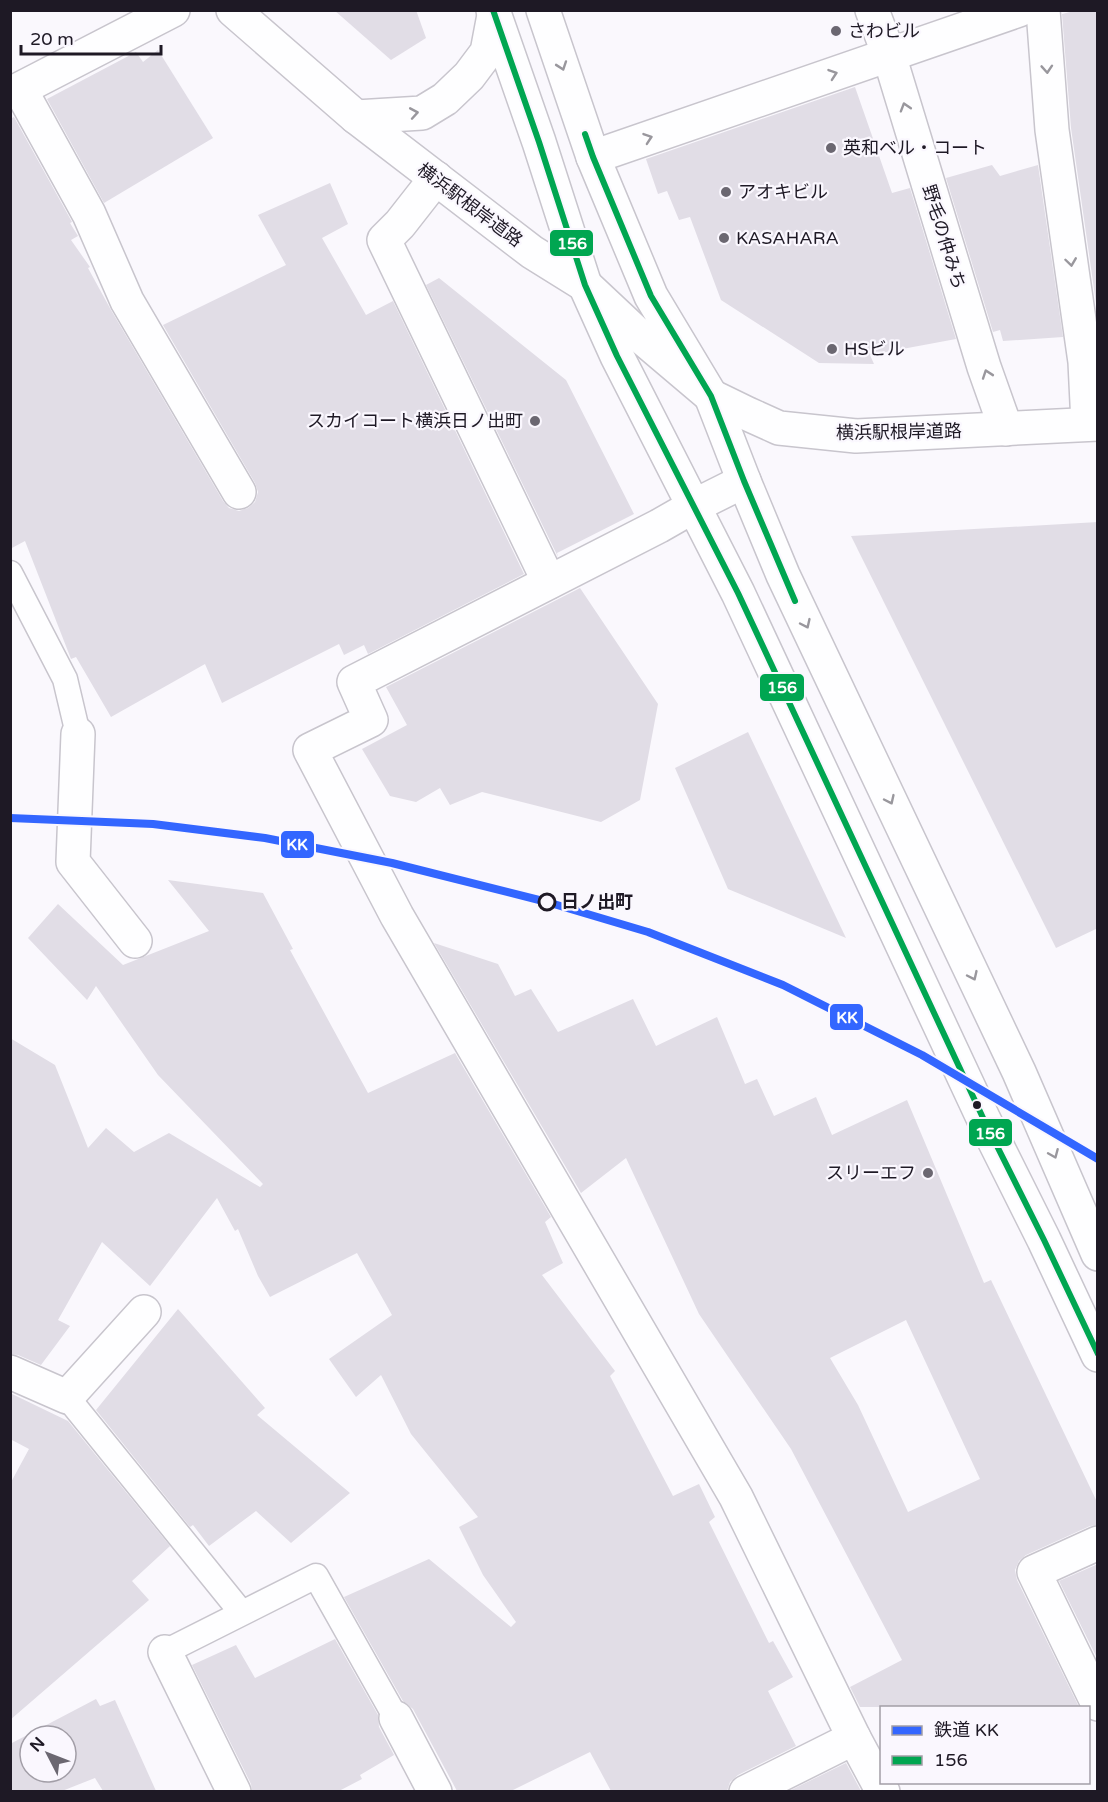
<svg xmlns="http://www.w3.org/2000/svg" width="1108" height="1802" viewBox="0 0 1108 1802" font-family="'Varela Round','Noto Sans JP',sans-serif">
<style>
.building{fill:#e1dde6;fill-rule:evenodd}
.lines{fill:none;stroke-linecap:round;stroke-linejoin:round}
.service-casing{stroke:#c8c5cd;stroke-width:27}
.minor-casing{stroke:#c8c5cd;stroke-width:36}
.secondary-casing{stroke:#c8c5cd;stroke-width:36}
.primary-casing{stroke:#c8c5cd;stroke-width:36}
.service{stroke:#fefeff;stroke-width:24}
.minor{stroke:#fefeff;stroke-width:33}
.secondary{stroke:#fefeff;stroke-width:33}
.primary{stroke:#fefeff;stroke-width:33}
.bus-1-casing{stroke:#faf7fe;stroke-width:10}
.bus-1{stroke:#00a651;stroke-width:6}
.rail-1-casing{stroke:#faf7fe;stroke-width:12}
.rail-1{stroke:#36f;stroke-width:8}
.oneway{stroke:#99979d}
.poi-dot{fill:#6b6771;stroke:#faf7fe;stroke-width:2}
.stop-dot{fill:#faf7fe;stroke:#1e1925;stroke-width:3}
.bus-dot{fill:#1e1925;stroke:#faf7fe;stroke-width:2}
.labels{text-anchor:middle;stroke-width:4.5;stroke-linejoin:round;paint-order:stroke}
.poi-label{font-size:18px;fill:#1e1925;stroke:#faf7fe;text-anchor:start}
.street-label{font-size:18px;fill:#1e1925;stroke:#faf7fe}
.stop-label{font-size:18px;font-weight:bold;fill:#1e1925;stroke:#faf7fe;text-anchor:start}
.line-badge{stroke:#faf7fe;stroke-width:2}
.badge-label{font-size:16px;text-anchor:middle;font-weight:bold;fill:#fff}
</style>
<rect width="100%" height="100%" fill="#faf8fd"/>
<g class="building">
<path d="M334 10H416L426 38 391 60Z"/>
<path d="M1078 10H1098V317L1071 128 1062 14Z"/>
<path d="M158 50 213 138 104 203 47 99 136 52 143 62Z"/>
<path d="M855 87 892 193 910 188 956 339 870 355 874 364 819 363 721 300 690 217 679 220 667 191 658 194 646 159Z"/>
<path d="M14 117 72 222 70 223 78 236 71 240 90 267 88 268 111 310 223 501 229 508 239 511 248 508 255 502 258 492 255 483 163 325 286 265 258 215 330 183 348 224 322 238 366 315 393 301 524 574 368 654 364 645 344 655 339 644 222 703 205 664 111 717 76 657 71 659 25 541 10 549V119Z"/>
<path d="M992 165 1000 176 1038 165 1063 337 1003 341 1000 330 993 332 946 178Z"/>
<path d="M439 278 566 380 634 514 557 553 558 557 426 285Z"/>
<path d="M1098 522V928L1056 948 851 536Z"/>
<path d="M580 588 658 704 640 800 601 822 482 792 450 805 440 788 416 802 390 796 362 749 407 725 386 687Z"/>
<path d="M748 732 846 938 728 889 675 768Z"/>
<path d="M168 880 263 893 293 949 290 950 368 1093 455 1053 551 1217 545 1222 563 1263 542 1275 615 1371 610 1376 673 1496 699 1484 715 1517 709 1522 769 1643 773 1641 793 1677 768 1691 796 1746 738 1775 730 1782 727 1791H611L590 1752 511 1791H457L413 1709 403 1701 344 1597 429 1559 511 1627 516 1622 483 1575 459 1527 478 1517 411 1434 381 1375 356 1397 329 1359 392 1315 357 1253 270 1297 258 1276 238 1229 235 1231 217 1198 150 1286 102 1242 58 1320 70 1326 41 1365 18 1355 10 1354V1038L55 1065 88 1148 106 1128 134 1152 169 1133 260 1187 263 1184 158 1075 96 986 87 1000 28 938 58 904 123 965 209 931Z"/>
<path d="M434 943 498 964 515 996 531 989 558 1032 633 999 656 1046 717 1017 745 1084 757 1079 774 1116 816 1097 832 1135 907 1100 984 1283 991 1280 1098 1504V1525L1090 1526 1026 1555 1019 1561 1015 1570 1017 1580 1079 1707H860L850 1687 902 1660 791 1449 699 1314 626 1158 581 1193ZM906 1320 980 1479 908 1512 858 1405 830 1358Z"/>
<path d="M178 1309 265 1408 257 1415 350 1493 291 1543 256 1511 209 1546 193 1525 190 1527 96 1410Z"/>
<path d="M10 1393 68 1421 170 1546 132 1581 149 1600 10 1720V1484L29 1449 10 1439Z"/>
<path d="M1098 1564V1660L1059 1581Z"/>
<path d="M335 1639 378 1715 379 1727 394 1755 360 1775 362 1779 339 1791H252L251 1784 192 1665 236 1645 255 1678Z"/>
<path d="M96 1699 100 1706 115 1700 156 1791H103L95 1778 62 1791H10V1744ZM30 1736H66V1772H30Z"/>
<path d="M846 1763 861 1791H789Z"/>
</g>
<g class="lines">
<g class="service-casing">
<g id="service">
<path d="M10 573 65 679 78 734"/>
<path d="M67 1397 241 1612"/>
<path d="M165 1652 316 1576 396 1718"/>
</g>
</g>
<g class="minor-casing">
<g id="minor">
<path d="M173 10 20 89 89 214 127 301 239 492"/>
<path d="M872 10 889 55 984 367 1006 429"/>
<path d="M1043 10 1052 130 1085 362 1088 424"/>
<path d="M593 157 1019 10"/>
<path d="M436 178 400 224 384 240 549 582"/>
<path d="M744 481 694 506 659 526 354 682 371 720 310 750 397 916 736 1497 854 1738 883 1792"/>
<path d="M78 734 73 862 135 941"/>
<path d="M10 1372 67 1397 144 1312"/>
<path d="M1098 1543 1034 1572 1098 1704"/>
<path d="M165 1652 234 1792"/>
<path d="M396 1718 435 1792"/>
<path d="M746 1792 854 1738"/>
</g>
</g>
<g class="secondary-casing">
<g id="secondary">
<path d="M493 10 539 142 585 285 617 356 738 593 984 1120 1044 1240 1098 1355"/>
<path d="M543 10 593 157 651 296 711 396 744 481 783 575 1019 1072 1098 1254"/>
</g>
</g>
<g class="primary-casing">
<g id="primary">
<path d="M233 10 356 117 532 252 585 285 633 330 711 396 748 414 779 428 856 436 1098 424"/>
<path d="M356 117 422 113 445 99 469 76 487 52 494 15"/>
</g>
</g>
<use href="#service" class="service"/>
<use href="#minor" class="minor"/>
<use href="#secondary" class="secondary"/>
<use href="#primary" class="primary"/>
<g class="bus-1-casing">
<g id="bus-1">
<path d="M493 10 539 142 585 285 617 356 738 593 984 1120 1044 1240 1098 1354"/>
<path d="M585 134 593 157 651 296 711 396 744 481 795 601"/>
</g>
</g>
<use href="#bus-1" class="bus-1"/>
<g class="rail-1-casing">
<path id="rail-1" d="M10 818 153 824 265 838 392 863 547 902 648 932 783 985 922 1055 1098 1159"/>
</g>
<use href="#rail-1" class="rail-1"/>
</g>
<defs><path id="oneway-chevron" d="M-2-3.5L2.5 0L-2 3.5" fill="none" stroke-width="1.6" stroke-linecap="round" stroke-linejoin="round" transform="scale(1.5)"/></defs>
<g class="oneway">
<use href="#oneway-chevron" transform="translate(562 66) rotate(71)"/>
<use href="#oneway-chevron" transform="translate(1047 69) rotate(86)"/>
<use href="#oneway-chevron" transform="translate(833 74) rotate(-19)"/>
<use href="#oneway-chevron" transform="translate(905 107) rotate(-107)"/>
<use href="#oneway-chevron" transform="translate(414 113) rotate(-10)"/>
<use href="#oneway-chevron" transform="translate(648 138) rotate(-19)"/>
<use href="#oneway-chevron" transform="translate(1071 262) rotate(82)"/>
<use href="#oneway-chevron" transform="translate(987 374) rotate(-109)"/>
<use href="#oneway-chevron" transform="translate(806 624) rotate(65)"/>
<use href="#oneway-chevron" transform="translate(890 800) rotate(65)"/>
<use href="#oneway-chevron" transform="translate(973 976) rotate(65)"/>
<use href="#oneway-chevron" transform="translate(1054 1154) rotate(67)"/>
</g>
<g class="poi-dot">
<circle cx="836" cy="31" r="6"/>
<circle cx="831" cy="148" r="6"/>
<circle cx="726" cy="192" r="6"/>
<circle cx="724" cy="238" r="6"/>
<circle cx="832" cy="349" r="6"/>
<circle cx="535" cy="421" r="6"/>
<circle cx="928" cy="1173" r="6"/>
</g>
<circle class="stop-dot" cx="547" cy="902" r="8"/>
<circle class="bus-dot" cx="977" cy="1105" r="5"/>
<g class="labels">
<g class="poi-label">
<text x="848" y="37">さわビル</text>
<text x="843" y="154">英和ベル・コート</text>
<text x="738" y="198">アオキビル</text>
<text x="736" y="244">KASAHARA</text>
<text x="844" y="355">HSビル</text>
<text x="523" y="427" text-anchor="end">スカイコート横浜日ノ出町</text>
<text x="916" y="1179" text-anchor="end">スリーエフ</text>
</g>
<g class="street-label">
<text transform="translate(470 205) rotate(37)" y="6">横浜駅根岸道路</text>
<text transform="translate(944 237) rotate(73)" y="6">野毛の仲みち</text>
<text transform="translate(899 432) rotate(-1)" y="6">横浜駅根岸道路</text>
</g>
<g class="stop-label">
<text x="561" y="908">日ノ出町</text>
</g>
</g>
<g class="line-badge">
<rect x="549" y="229" width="45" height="28" rx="6" fill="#00a651"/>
<rect x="759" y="673" width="46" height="29" rx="6" fill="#00a651"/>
<rect x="280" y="830" width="35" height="29" rx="6" fill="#36f"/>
<rect x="829" y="1003" width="35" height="28" rx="6" fill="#36f"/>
<rect x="968" y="1118" width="45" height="29" rx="6" fill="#00a651"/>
</g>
<g class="badge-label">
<text x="572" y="249">156</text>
<text x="782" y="693">156</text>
<text x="297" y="850">KK</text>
<text x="847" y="1023">KK</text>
<text x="990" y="1139">156</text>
</g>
<rect width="1108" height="1802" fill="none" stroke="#1e1925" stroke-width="24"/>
<rect x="880" y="1706" width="210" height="78" fill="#faf7fe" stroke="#a29ea7" stroke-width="1.5"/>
<rect x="892" y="1726" width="30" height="9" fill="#3366ff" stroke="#a29ea7" stroke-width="1.5"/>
<text x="934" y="1736" font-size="18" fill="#1e1925">鉄道 KK</text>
<rect x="892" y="1756" width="30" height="9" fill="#00a651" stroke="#a29ea7" stroke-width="1.5"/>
<text x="934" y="1766" font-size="18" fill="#1e1925">156</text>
<g transform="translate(48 1754) rotate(312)"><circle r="28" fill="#faf7fe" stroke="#a29ea7" stroke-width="1.5"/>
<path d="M0-4.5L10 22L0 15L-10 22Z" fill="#6b6771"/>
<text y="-9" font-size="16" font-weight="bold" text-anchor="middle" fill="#1e1925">N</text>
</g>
<path d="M21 45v9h140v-9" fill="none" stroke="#1e1925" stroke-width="3"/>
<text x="30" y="45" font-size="18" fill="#1e1925" stroke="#faf7fe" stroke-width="4.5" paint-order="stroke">20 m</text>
</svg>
